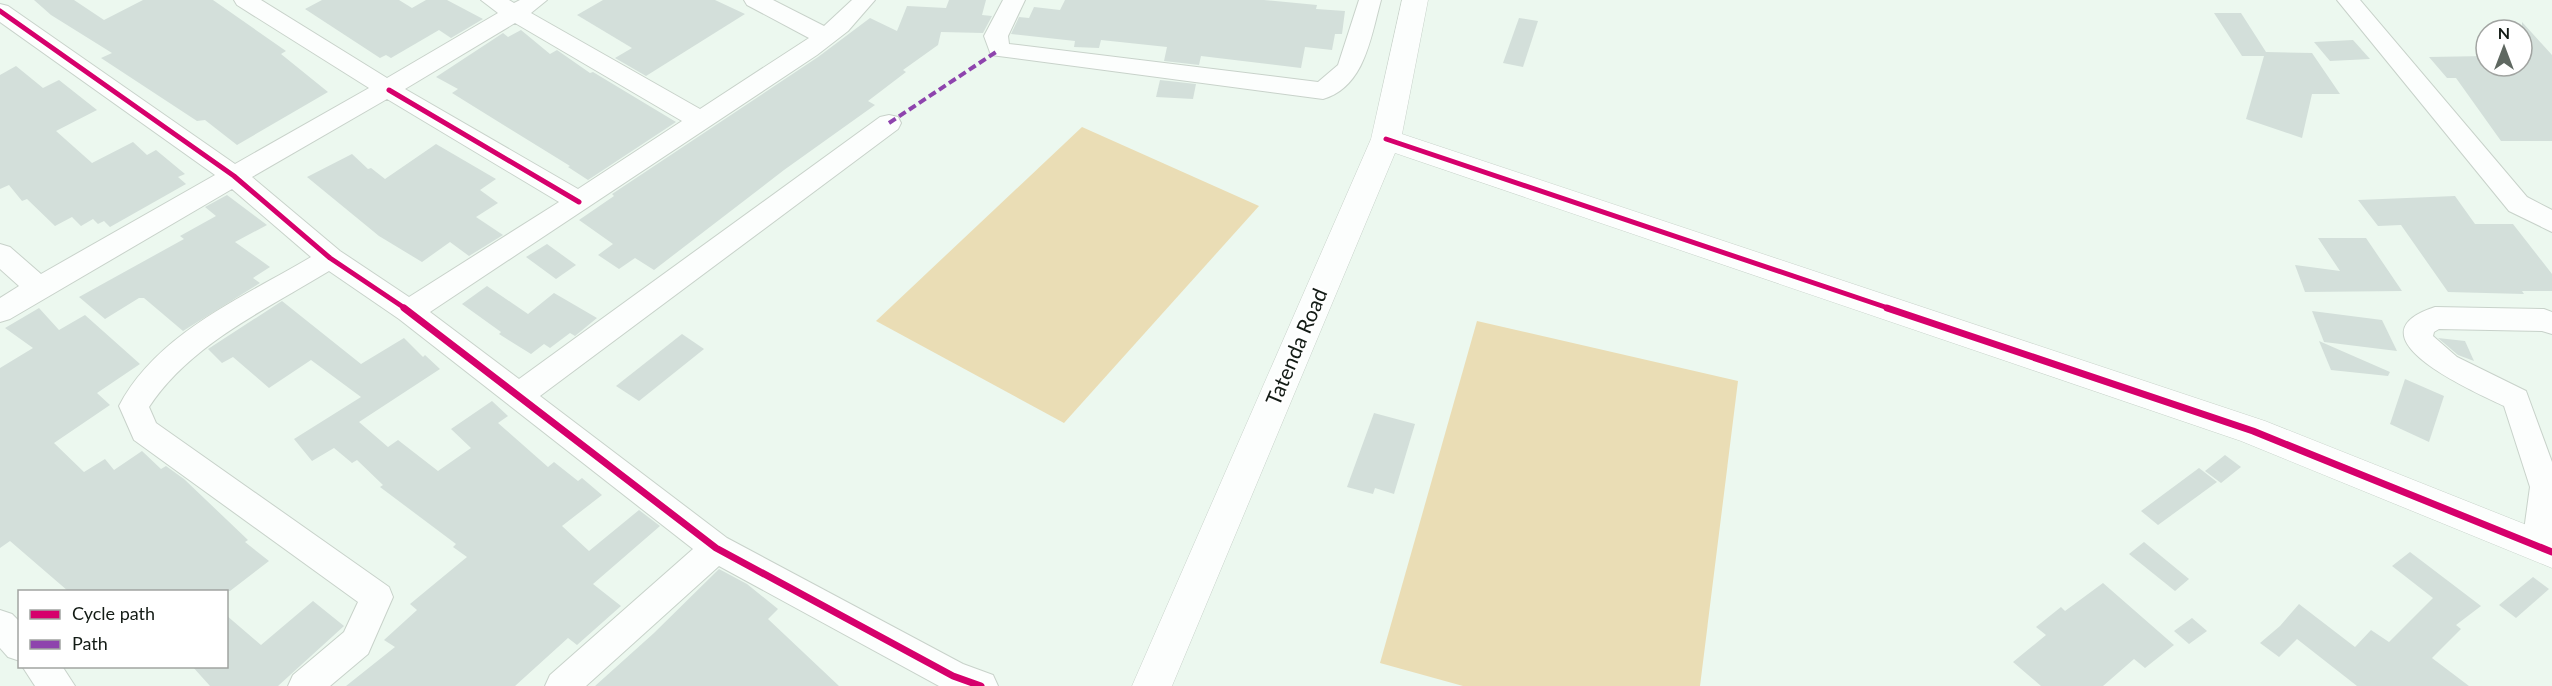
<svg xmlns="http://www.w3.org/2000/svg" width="2552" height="686" viewBox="0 0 2552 686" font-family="Lato,sans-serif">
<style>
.green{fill:#eaddb5}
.building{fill:#d3dfda}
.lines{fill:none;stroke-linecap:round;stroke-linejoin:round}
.minor-casing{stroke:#c8d2ca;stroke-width:2}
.tertiary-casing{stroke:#c8d2ca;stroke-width:1}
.minor{fill:#fcfefd;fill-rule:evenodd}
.tertiary{fill:#fcfefd;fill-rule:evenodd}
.quiet{stroke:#8e44ad;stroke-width:4;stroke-dasharray:8 4;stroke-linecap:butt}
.cycleway-far1-casing{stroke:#fff;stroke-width:8}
.cycleway-casing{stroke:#fff;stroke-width:10}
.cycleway-far1{stroke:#d6006c;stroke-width:5}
.cycleway{stroke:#d6006c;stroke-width:7}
.labels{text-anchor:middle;stroke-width:5;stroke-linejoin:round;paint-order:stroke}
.street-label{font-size:21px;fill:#131b15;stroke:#fff}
</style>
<rect width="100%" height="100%" fill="#ecf8ef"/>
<g class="green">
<path d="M1082 127 1259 206 1064 423 876 321Z"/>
<path d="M1477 321 1738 381 1700 686H1463L1380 663Z"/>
</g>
<g class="building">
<path d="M34 0H74L104 20 143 0H213L286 51 281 54 328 92 237 145 205 120 197 121 101 58 112 53 51 15Z"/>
<path d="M322 0H399L412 8 426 0H447L483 19 451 38 439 30 391 58 386 55 380 58 305 9Z"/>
<path d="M603 0H715L745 14 646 76 615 58 632 48 577 15Z"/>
<path d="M949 0H986L982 15 992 16 983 33 941 32 938 45 903 70 906 72 868 101 875 105 784 170 654 270 635 258 619 269 598 255 613 244 579 220 614 196 612 194 818 57 870 18 897 31 907 6 946 8Z"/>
<path d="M1065 0H1264L1317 5 1316 9 1345 11 1342 34H1335L1332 50 1305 47 1301 68 1201 56 1199 65 1164 61 1167 47 1101 40 1099 48 1074 47 1075 41 1011 34 1019 17 1029 18 1034 7 1060 10Z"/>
<path d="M2214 13H2241L2266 52 2312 53 2340 94H2312L2302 138 2246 119 2264 56H2242Z"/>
<path d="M1519 18 1538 21 1523 67 1503 63Z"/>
<path d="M2522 22 2552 55V141H2501L2456 78H2447L2429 57 2486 56V66H2522Z"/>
<path d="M521 30 550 54 557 50 590 73 593 72 676 122 588 180 568 167 570 166 452 93 458 89 436 77 503 33 508 37Z"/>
<path d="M2353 40 2370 59 2330 61 2314 42Z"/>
<path d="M16 66 43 88 59 80 97 110 56 131 92 163 133 142 147 155 156 150 185 174 178 177 186 184 110 227 104 221 98 224 93 219 81 226 72 217 55 226 27 199 22 201 9 185 0 189V75Z"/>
<path d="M1160 80 1196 84 1193 99 1156 97Z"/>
<path d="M436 144 496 179 480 190 498 203 476 217 503 235 469 256 450 242 422 262 379 236 307 177 352 154 368 169 371 168 385 179Z"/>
<path d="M227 195 267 225 235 242 270 267 253 278 260 283 183 331 144 298H139L105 319 79 297 184 239 180 236 216 216 205 207Z"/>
<path d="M2455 196 2475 224H2513L2552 274V291H2522L2524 294 2448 292 2401 225 2378 226 2358 200Z"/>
<path d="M2318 238H2366L2402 291 2305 292 2295 265 2340 271Z"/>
<path d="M547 244 576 265 556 279 526 257Z"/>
<path d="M487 286 528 314 554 293 597 318 575 336 570 333 550 348 544 344 531 354 499 334 501 332 462 304Z"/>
<path d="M282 301 361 364 404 338 423 357 425 355 440 369 359 422 388 447 398 440 438 471 471 448 451 429 492 401 508 416 498 423 548 467 554 462 578 481 582 478 602 495 562 526 589 551 639 510 660 526 593 584 621 606 577 645 568 638 515 686H346L395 647 384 640 417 610 410 604 467 557 453 547 456 544 380 487 383 485 357 460 352 463 334 448 312 461 294 439 361 397 311 360 269 388 233 357 222 363 208 349Z"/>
<path d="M39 308 59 330 85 315 140 364 97 393 110 405 54 443 84 472 105 459 114 470 142 451 161 469 166 466 184 479 248 540 245 542 269 561 230 591H68L10 541 0 548V368L33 348 5 328Z"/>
<path d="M2312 311 2382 320 2397 351 2324 342Z"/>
<path d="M682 334 704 349 639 401 616 386Z"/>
<path d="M2438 338 2465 341 2474 361 2458 355Z"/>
<path d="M2319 341 2390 372 2388 376 2331 370Z"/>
<path d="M2405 379 2444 396 2429 442 2390 424Z"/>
<path d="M1374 413 1415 424 1394 494 1375 488 1373 494 1347 487Z"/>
<path d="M2225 455 2241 467 2221 483 2205 471Z"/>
<path d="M2199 468 2217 482 2158 525 2141 511Z"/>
<path d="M2144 542 2189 579 2175 591 2129 554Z"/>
<path d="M2410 552 2481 606 2456 625 2461 629 2432 658 2469 686H2357L2297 639 2279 657 2260 643 2280 626 2299 604 2355 647 2371 630 2389 642 2433 598 2392 566Z"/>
<path d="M719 569 747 584 778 609 768 619 839 686H595L654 633Z"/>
<path d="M2533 577 2549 589 2516 618 2499 605Z"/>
<path d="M2103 583 2174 645 2145 668 2134 659 2103 686H2041L2013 662 2046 635 2036 627 2061 607 2065 611Z"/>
<path d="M313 601 344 626 278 686H210L192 666H226V615L261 645Z"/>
<path d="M2192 618 2207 631 2189 644 2174 631Z"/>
</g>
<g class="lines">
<g class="minor-casing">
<g id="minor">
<path d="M234 0H261L387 78 498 13 481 0H509L514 3 520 0H547L531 13 700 109 809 38 747 5 744 0H773L824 26 852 0H875L848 31 817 55 430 312 519 379 880 117 889 115 898 117 901 123 898 129 540 396 727 538 963 664 993 675 998 686H939L719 566 586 686H545L550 675 693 549 399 319 329 271C267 309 190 344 149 407L156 423 389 587 393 597 368 654 330 686H288L293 675 344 632 358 602 134 440 119 406C157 333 244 297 311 257L232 189 10 319 0 322V298L19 286 0 269V244L10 247 41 274 215 175 0 22V4L8 6 235 164 369 88 237 5ZM515 23 682 121 578 189 405 89ZM387 99 559 202 409 297 340 251 252 177Z"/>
<path d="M1003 0H1025L1008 36 1009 44 1318 82 1338 65 1359 0H1381C1371 36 1365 87 1323 99L991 55 984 36Z"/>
<path d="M2337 0H2360L2527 197 2552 210V232L2509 211Z"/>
<path d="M2435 307 2544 309 2552 312V334L2542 331 2439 329 2434 332 2433 336 2457 357 2526 391 2552 462V549L2549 555 2538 559 2527 555 2522 545 2530 487 2504 406C2475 392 2345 336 2435 307Z"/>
<path d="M0 610 12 614 20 622V661L8 657 0 648Z"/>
<path d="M22 666H62L75 686H35Z"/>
</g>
</g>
<g class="tertiary-casing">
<path id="tertiary" d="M1402 0H1428L1402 134 2265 421 2552 535V568L2241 441 1395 153 1172 686H1132L1371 139Z"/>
</g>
<use href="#minor" class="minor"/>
<use href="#tertiary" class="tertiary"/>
<path class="quiet" d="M889 123 999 50"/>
<g class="cycleway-far1-casing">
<g id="cycleway-far1">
<path d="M0 11 234 176 330 258 406 309"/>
<path d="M389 90 579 202"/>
<path d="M1386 139 1891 309"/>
</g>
</g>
<g class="cycleway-casing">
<g id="cycleway">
<path d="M404 308 716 548 953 676 981 686"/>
<path d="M1887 308 2253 431 2552 552"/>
</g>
</g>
<use href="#cycleway-far1" class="cycleway-far1"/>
<use href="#cycleway" class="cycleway"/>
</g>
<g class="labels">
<g class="street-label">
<text transform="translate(1297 347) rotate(-67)" y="7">Tatenda Road</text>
</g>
</g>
<rect x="18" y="590" width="210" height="78" fill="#ffffff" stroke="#a1a4a1" stroke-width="1.5"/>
<rect x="30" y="610" width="30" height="9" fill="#d6006c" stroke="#a1a4a1" stroke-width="1.5"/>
<text x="72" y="620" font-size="18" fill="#131b15">Cycle path</text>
<rect x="30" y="640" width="30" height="9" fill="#8e44ad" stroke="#a1a4a1" stroke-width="1.5"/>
<text x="72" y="650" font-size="18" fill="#131b15">Path</text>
<g transform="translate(2504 48)"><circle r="28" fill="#ffffff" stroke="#a1a4a1" stroke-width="1.5"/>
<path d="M0-4.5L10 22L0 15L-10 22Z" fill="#5f6861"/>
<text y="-9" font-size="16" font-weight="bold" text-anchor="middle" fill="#131b15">N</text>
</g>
</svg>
